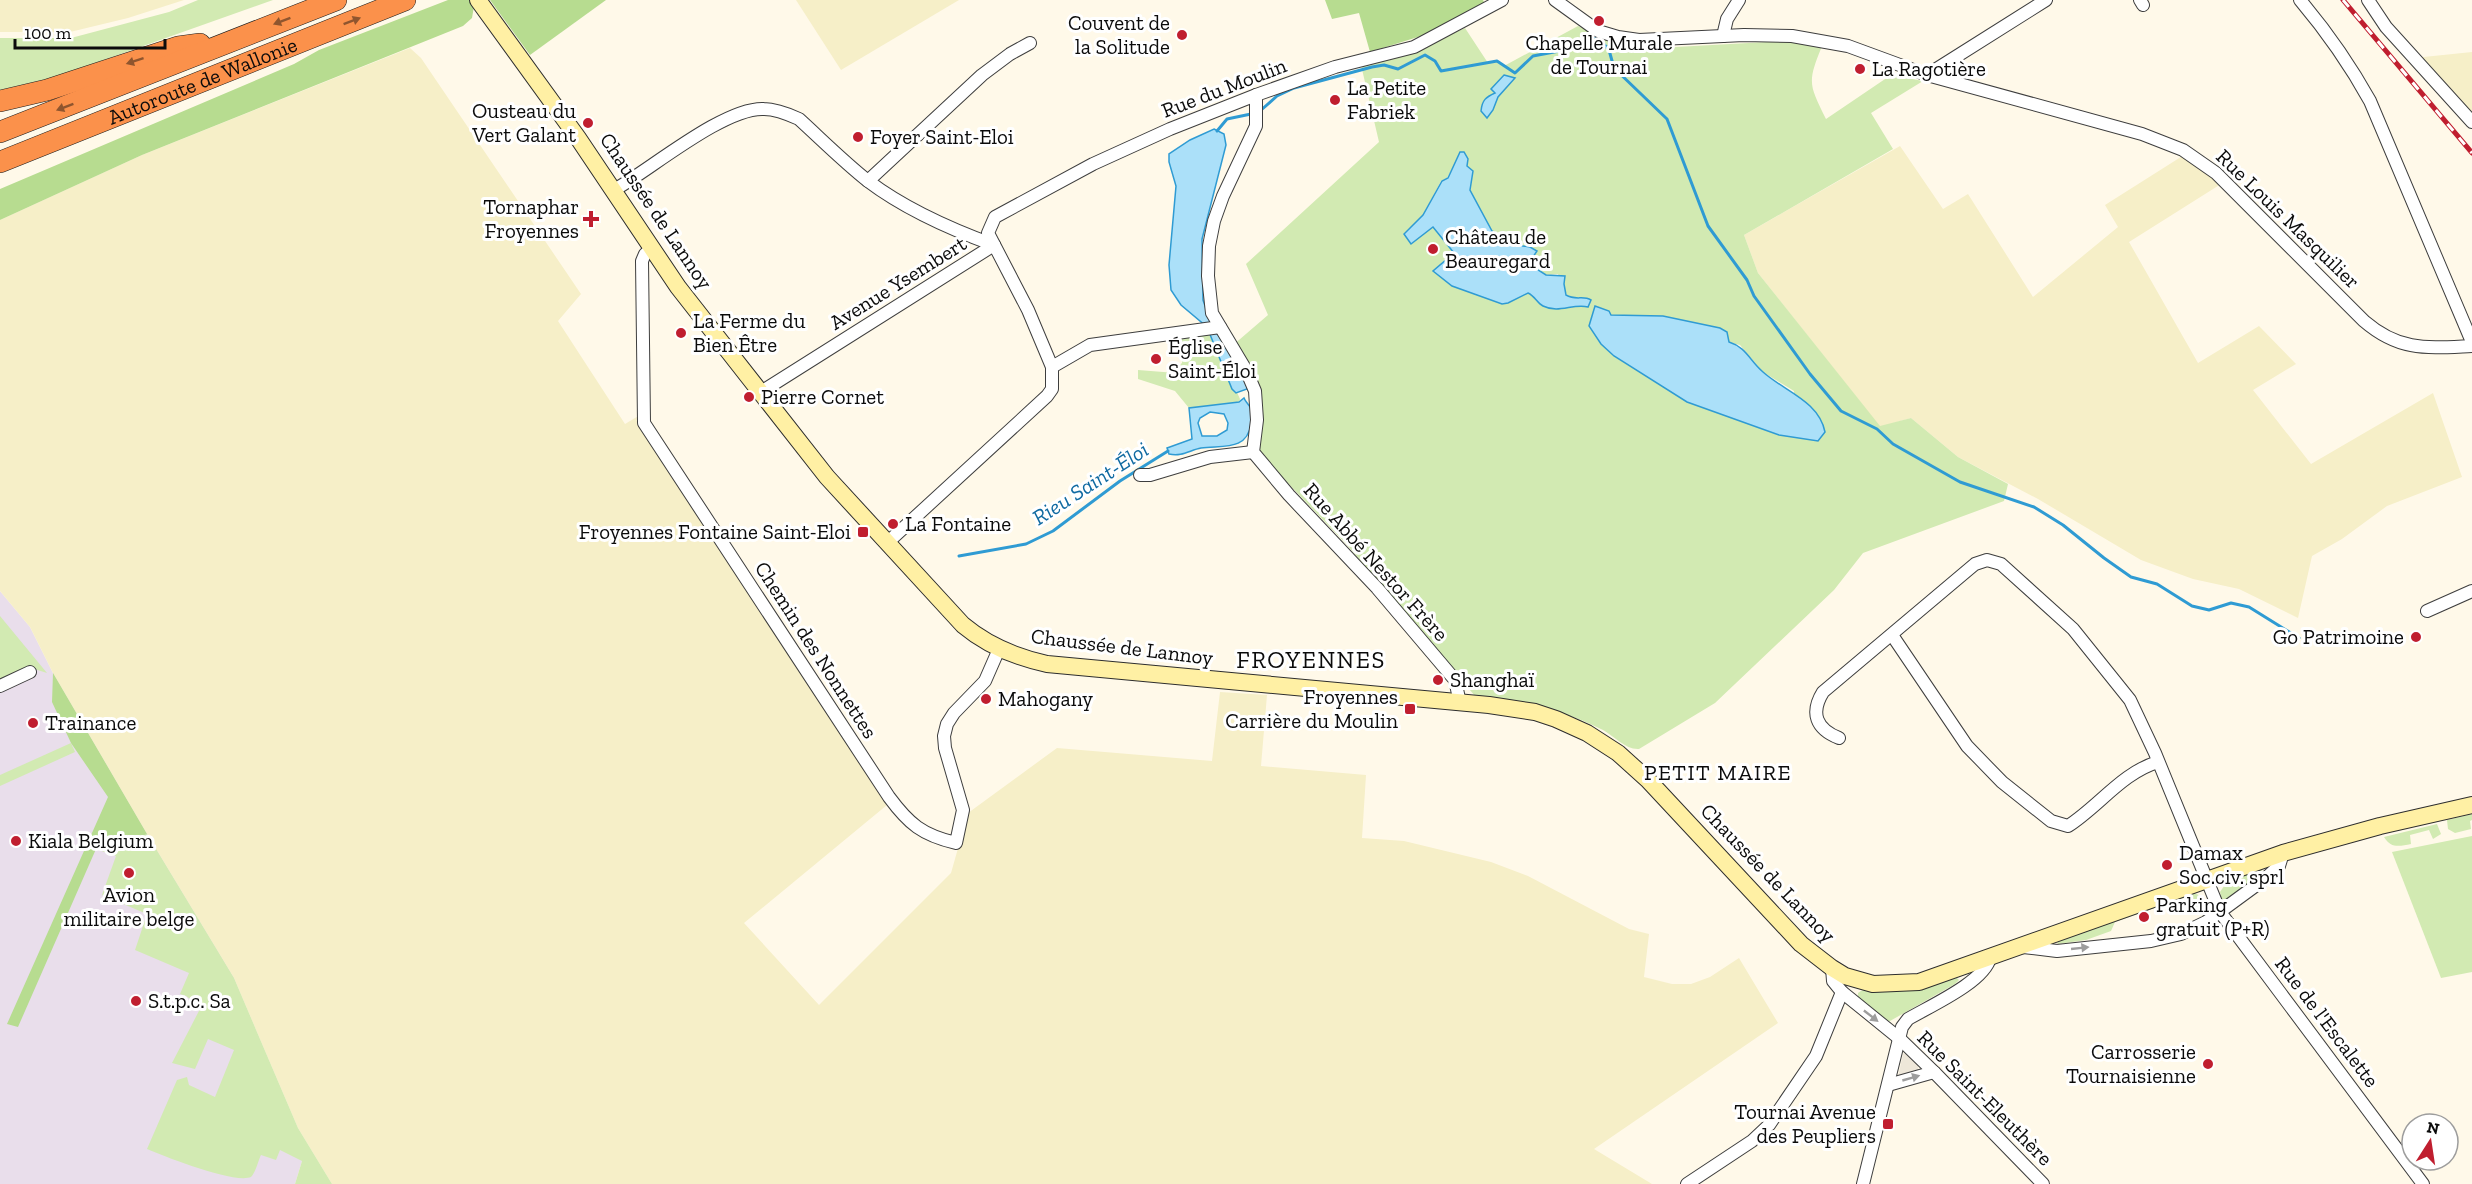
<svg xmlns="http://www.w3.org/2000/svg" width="2472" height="1184" viewBox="0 0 2472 1184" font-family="'Zilla Slab',serif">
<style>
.industrial{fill:#e9deeb}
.farmland{fill:#f6efc8}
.green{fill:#d2eab2;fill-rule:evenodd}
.forest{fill:#b7dc90}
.plaza{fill:#eee7d9}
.water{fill:#abe0f9;stroke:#2f9bd3;stroke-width:1.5;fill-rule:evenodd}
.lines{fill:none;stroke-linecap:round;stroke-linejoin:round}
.stream{stroke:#2f9bd3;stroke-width:3}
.minor-casing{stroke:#3e3e3e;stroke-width:14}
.secondary-casing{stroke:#2d2d2d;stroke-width:18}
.motorway-casing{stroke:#1c1c1c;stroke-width:22}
.minor{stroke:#fff;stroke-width:12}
.secondary{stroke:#fff0a4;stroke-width:16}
.motorway{stroke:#fb914b;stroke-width:21}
.rail-casing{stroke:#c01e2f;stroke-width:5}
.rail{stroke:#fff;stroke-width:3;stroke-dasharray:9;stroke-linecap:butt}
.oneway{fill:#8f552e}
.oneway2{fill:#9d9d9d}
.poi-dot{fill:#c01e2f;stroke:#fff;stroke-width:2}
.labels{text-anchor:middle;stroke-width:6;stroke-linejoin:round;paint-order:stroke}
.poi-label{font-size:21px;fill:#0b0b0b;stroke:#fff;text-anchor:start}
.street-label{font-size:21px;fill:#0b0b0b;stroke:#fff}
.water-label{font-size:22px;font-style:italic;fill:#106aa1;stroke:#fff}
.neighbourhood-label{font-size:22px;letter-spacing:1.5px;fill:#0b0b0b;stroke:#fff}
.quarter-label{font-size:24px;letter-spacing:1.5px;fill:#0b0b0b;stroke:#fff}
</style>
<rect width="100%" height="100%" fill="#fff9e9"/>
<path class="industrial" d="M0 591 30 627 53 673 147 834 234 978 302 1161 295 1184H0Z"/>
<g class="farmland">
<path d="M0 0H184L128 18 70 32H0Z"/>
<path d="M796 0H959L841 70Z"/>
<path d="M410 48 421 58 581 294 558 321 625 424 640 415 884 796 887 805 744 923 819 1005 951 873 968 813 1057 748 1212 761 1220 692 1267 695 1261 766 1366 775 1362 838 1404 841 1491 862 1528 876 1629 929 1649 934 1644 977 1672 984H1691L1710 977 1739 958 1778 1023 1594 1149 1652 1184H332L298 1128 234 978 147 834 53 673 30 627 0 591V220L142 155Z"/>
<path d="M2472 52V117L2414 58Z"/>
<path d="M1900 146 1943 209 1968 194 2033 297 2118 227 2105 205 2184 155 2221 184 2129 242 2198 363 2259 326 2296 364 2253 390 2311 464 2433 393 2462 477 2387 506 2342 539 2312 556 2298 618 2239 589 2193 579 2141 560 2038 499 1958 457 1911 418 1880 427 1758 273 1744 235Z"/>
</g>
<g class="green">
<path d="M198 0H273L56 77 0 90V38H71L169 12Z"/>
<path d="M1578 26 1600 36 1640 49 1785 41 1822 46C1807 83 1809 84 1826 119L1891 75 1923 81 1871 113 1893 149 1744 235 1758 273 1880 426 1911 418 1958 457 2008 484 2004 501 1863 553 1834 590 1715 703 1639 749C1626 750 1614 736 1603 730 1560 708 1522 702 1475 696L1348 546 1256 450V398L1232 346 1268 315 1246 264 1379 142 1361 65 1416 50 1465 28 1488 63 1497 61 1504 66ZM1453 167 1473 171 1470 190 1492 231 1517 245 1530 247 1535 255 1531 260 1532 266 1546 275 1558 274C1567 292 1563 302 1587 298L1582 305 1568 308 1528 293 1522 295 1465 290 1452 286 1455 253 1433 227 1404 235 1423 215 1441 181 1447 178ZM1596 306 1608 311 1611 315 1740 345 1763 372 1794 391 1793 436 1779 435 1687 402Z"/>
<path d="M1210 332 1240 399 1239 402 1189 408 1175 391 1138 379V370L1176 373 1177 367 1182 363V358L1179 353V338Z"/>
<path d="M0 616 47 673 28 667 0 679Z"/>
<path d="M71 743 75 752 0 786V775Z"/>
<path d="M2472 814V820L2470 821 2471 829 2455 833 2448 829 2447 820Z"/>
<path d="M2437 824 2441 834 2433 839 2429 830 2410 835 2411 844C2400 846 2391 849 2384 837Z"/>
<path d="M147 834 234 978 298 1128 332 1184H295L302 1161 280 1150 276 1160 261 1155C258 1161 256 1172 251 1177 234 1184 166 1157 147 1149L177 1080 187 1077 189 1085 215 1097 234 1050 208 1039 195 1069 172 1063 201 1007 186 996 180 994 189 973 135 950 147 914 102 895 116 856 96 849 114 847Z"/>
<path d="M2472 836V972L2441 978 2392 852Z"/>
<path d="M2260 868 2263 873 2261 876 2225 903 2222 902 2220 892 2229 879Z"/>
<path d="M2191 893C2202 893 2207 903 2203 912L2192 907H2182L2186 897 2115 922 2111 931 2086 940 2058 944 2057 942Z"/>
<path d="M1956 977 1959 980 1955 984 1890 1021H1887L1858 999V993C1866 986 1880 992 1891 991 1913 991 1935 984 1956 977Z"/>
</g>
<g class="forest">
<path d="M448 0H469L474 6 472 18 463 26 142 155 0 220V189L294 64 319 50Z"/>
<path d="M490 0H606L530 55Z"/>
<path d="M1325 0H1483L1485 4 1421 36 1370 52 1359 13 1332 19Z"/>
<path d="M53 673 147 834 114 847 96 849 18 1027 7 1024 108 797 71 743 52 702Z"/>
</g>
<path class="plaza" d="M1906 1053 1918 1065V1071L1898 1077 1903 1054Z"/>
<g class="water">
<path d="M1504 75 1515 78 1498 97 1493 110 1487 118 1481 111C1482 100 1486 97 1495 93L1491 89Z"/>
<path d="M1214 129 1224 134 1226 145 1202 239 1203 300 1214 331 1224 340 1248 381 1247 389 1236 393 1232 389 1207 327 1181 305 1171 290 1169 265 1176 186 1169 162V154L1190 140Z"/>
<path d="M1460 152H1464L1468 159 1467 166 1473 171 1470 190 1492 231 1517 245 1530 247 1537 251 1531 260 1532 266 1546 275 1565 276 1564 284 1566 295C1576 301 1583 295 1591 300L1588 307C1573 303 1559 314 1543 306 1537 303 1535 296 1528 293L1508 303 1502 304 1452 286 1433 271 1454 253 1433 227 1411 244 1404 234 1423 215 1442 181 1448 178Z"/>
<path d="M1595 306 1609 311 1611 315 1663 316 1720 328 1727 332 1729 342C1746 347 1750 361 1763 372 1784 391 1819 401 1825 432L1818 441 1779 435 1687 402 1614 356 1601 344 1589 326Z"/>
<path d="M1244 398C1246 403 1249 404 1251 409 1253 415 1252 418 1251 424 1247 451 1223 445 1201 448 1190 450 1182 457 1169 454L1167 448 1192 439 1189 408 1239 402ZM1210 412 1224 414 1228 423 1227 430 1217 436H1202L1198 423 1200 418Z"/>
</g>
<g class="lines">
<g class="stream">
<path d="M1260 111 1277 96 1294 88 1372 67 1384 65 1398 69 1425 55 1435 61 1441 71 1497 61 1515 73 1533 56 1570 49 1597 36 1609 50 1614 68 1667 119 1708 226 1747 280 1754 296 1810 374 1841 411 1877 429 1893 444 1960 482 2034 507 2063 525 2104 558 2131 577 2157 584 2192 606 2209 610 2231 603 2249 607 2299 638"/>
<path d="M1217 131 1227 119 1251 114"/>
<path d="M959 556 1026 544 1053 531 1120 481 1168 451"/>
</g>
<g class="minor-casing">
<g id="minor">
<path d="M1555 0 1598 31 1618 37 1639 40 1744 35 1792 36 1848 46 1927 75 2142 134 2183 150 2216 173 2364 321C2400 352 2428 348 2472 346"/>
<path d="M2140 0 2143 5"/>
<path d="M2300 0C2327 32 2350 65 2370 101L2472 342"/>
<path d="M2368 0 2386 27 2472 122"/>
<path d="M1723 36 1727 19 1739 0"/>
<path d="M1927 75 2046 0"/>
<path d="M1256 95V126L1223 196 1214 221 1209 246 1208 276 1212 313 1246 370 1255 391 1257 420 1253 452 1289 495 1377 588 1455 680 1460 703"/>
<path d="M868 181 982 75 1010 54 1030 43"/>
<path d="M614 190C650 170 724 107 764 109 776 109 788 114 799 119 822 140 844 162 868 181 905 209 950 229 994 245"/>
<path d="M652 248 645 254 642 261 644 423 889 797C909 824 922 835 956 843L963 810 945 748 944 736 947 724 954 713 985 681 999 649"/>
<path d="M1052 367 1090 345 1220 327"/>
<path d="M761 392 994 245"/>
<path d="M1140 475H1150L1210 457 1253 452"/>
<path d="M887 543 1047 396 1052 389V367L1028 310 988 233 995 217 1093 164 1170 129 1256 95 1335 67 1414 47 1502 0"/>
<path d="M2427 611 2472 591"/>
<path d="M1892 635 1967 746 2002 782 2051 821 2068 826C2098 807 2123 772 2158 762"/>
<path d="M0 686 30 672"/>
<path d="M1839 738C1816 729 1810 713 1823 692L1975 564 1987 560 2001 564 2073 629 2130 700 2155 753 2220 912 2423 1184"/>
<path d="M2023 947 2057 951 2151 941 2181 934 2206 922 2266 878 2279 866 2283 853"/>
<path d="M1832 968 1833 981 1842 992 1900 1039 1934 1072 2043 1184"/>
<path d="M1888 1085 1934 1072"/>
<path d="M1687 1184 1752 1141 1769 1125 1816 1056 1842 992"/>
<path d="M1863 1184 1902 1027 1908 1019C1930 1006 1984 982 1990 958"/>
</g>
</g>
<g class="secondary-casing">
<path id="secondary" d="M478 0 578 138 678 287 707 324 827 477 963 625C988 646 1015 657 1047 664L1489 705 1535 712 1556 719 1587 733 1618 753 1648 780 1801 944 1832 968 1845 976 1873 984 1919 982 2283 853 2380 826 2472 805"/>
</g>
<g class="motorway-casing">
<g id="motorway">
<path d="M0 101 47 90 178 47 200 44"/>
<path d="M0 132 336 0"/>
<path id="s1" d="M0 162 405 0"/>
</g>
</g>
<use href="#minor" class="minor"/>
<use href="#secondary" class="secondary"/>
<use href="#motorway" class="motorway"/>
<g class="rail-casing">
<path id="rail" d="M2343 0 2472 153"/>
</g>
<use href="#rail" class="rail"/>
</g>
<defs><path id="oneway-solid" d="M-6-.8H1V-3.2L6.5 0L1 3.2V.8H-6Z" transform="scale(1.5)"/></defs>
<g class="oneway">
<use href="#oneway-solid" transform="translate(282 21) rotate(159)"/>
<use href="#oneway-solid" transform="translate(352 21) rotate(-21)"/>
<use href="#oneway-solid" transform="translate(135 61) rotate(162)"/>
<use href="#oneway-solid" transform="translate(65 107) rotate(159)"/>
</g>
<g class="oneway2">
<use href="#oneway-solid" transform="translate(2080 948) rotate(-6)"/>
<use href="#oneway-solid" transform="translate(1871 1016) rotate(38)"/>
<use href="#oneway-solid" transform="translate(1911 1078) rotate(-16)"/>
</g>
<g class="poi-dot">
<circle cx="1599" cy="21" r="6"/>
<circle cx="1182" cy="35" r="6"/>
<circle cx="1860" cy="69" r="6"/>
<circle cx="1335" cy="100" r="6"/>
<circle cx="588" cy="123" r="6"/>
<circle cx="858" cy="137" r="6"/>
<path d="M588 210h6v6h6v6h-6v6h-6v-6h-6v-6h6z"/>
<circle cx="1433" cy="249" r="6"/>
<circle cx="681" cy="333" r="6"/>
<circle cx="1156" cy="359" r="6"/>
<circle cx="749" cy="397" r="6"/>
<circle cx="893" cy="524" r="6"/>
<rect x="857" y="526" width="12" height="12" rx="3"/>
<circle cx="2416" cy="637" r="6"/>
<circle cx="1438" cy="680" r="6"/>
<circle cx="986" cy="699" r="6"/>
<rect x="1404" y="703" width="12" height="12" rx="3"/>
<circle cx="33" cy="723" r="6"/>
<circle cx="16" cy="841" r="6"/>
<circle cx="2167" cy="865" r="6"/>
<circle cx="129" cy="873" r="6"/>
<circle cx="2144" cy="917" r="6"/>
<circle cx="136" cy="1001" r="6"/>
<circle cx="2208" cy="1064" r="6"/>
<rect x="1882" y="1118" width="12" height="12" rx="3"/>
</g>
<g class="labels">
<g class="poi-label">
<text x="1170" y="30" text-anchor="end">Couvent de<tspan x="1170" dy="24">la Solitude</tspan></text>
<text x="1599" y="50" text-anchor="middle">Chapelle Murale<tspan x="1599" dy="24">de Tournai</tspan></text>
<text x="1872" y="76">La Ragotière</text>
<text x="1347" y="95">La Petite<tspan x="1347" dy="24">Fabriek</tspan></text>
<text x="576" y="118" text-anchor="end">Ousteau du<tspan x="576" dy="24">Vert Galant</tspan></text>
<text x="870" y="144">Foyer Saint-Eloi</text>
<text x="579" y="214" text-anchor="end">Tornaphar<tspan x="579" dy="24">Froyennes</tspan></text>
<text x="1445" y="244">Château de<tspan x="1445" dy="24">Beauregard</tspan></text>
<text x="693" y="328">La Ferme du<tspan x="693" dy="24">Bien Être</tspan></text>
<text x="1168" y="354">Église<tspan x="1168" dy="24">Saint-Éloi</tspan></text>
<text x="761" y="404">Pierre Cornet</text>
<text x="905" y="531">La Fontaine</text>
<text x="851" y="539" text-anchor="end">Froyennes Fontaine Saint-Eloi</text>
<text x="2404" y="644" text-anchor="end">Go Patrimoine</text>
<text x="1450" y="687">Shanghaï</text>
<text x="1398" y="704" text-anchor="end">Froyennes<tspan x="1398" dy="24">Carrière du Moulin</tspan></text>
<text x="998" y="706">Mahogany</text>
<text x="45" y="730">Trainance</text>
<text x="28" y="848">Kiala Belgium</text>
<text x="2179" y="860">Damax<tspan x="2179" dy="24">Soc.civ. sprl</tspan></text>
<text x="129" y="902" text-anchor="middle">Avion<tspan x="129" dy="24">militaire belge</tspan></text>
<text x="2156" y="912">Parking<tspan x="2156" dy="24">gratuit (P+R)</tspan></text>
<text x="148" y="1008">S.t.p.c. Sa</text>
<text x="2196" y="1059" text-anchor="end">Carrosserie<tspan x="2196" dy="24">Tournaisienne</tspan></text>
<text x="1876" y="1119" text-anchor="end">Tournai Avenue<tspan x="1876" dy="24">des Peupliers</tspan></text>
</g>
<g class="street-label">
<text dy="7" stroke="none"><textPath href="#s1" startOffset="218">Autoroute de Wallonie</textPath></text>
<text transform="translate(1224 88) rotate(-21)" y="7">Rue du Moulin</text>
<text transform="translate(656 211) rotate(56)" y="7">Chaussée de Lannoy</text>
<text transform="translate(2288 219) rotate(44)" y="7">Rue Louis Masquilier</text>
<text transform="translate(898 283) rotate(-32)" y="7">Avenue Ysembert</text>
<text transform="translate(1376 562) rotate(48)" y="7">Rue Abbé Nestor Frère</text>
<text transform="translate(1122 647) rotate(7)" y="7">Chaussée de Lannoy</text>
<text transform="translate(816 650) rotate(57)" y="7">Chemin des Nonnettes</text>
<text transform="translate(1768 873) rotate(46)" y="7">Chaussée de Lannoy</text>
<text transform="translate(2327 1022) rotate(53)" y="7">Rue de l'Escalette</text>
<text transform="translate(1985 1098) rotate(45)" y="7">Rue Saint-Eleuthère</text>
</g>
<g class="water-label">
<text transform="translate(1090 483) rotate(-33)" y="8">Rieu Saint-Éloi</text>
</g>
<g class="neighbourhood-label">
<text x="1718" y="780">PETIT MAIRE</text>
</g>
<g class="quarter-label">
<text x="1311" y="668">FROYENNES</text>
</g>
</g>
<g transform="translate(2430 1142) rotate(12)"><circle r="28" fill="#ffffff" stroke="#9d9d9d" stroke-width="1.5"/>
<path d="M0-4.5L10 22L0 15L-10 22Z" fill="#c01e2f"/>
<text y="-9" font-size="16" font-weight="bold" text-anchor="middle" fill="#0b0b0b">N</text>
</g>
<path d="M15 39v9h150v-9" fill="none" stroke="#0b0b0b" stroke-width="3"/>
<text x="24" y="39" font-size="18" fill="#0b0b0b" stroke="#ffffff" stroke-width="4.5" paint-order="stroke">100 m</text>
</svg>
